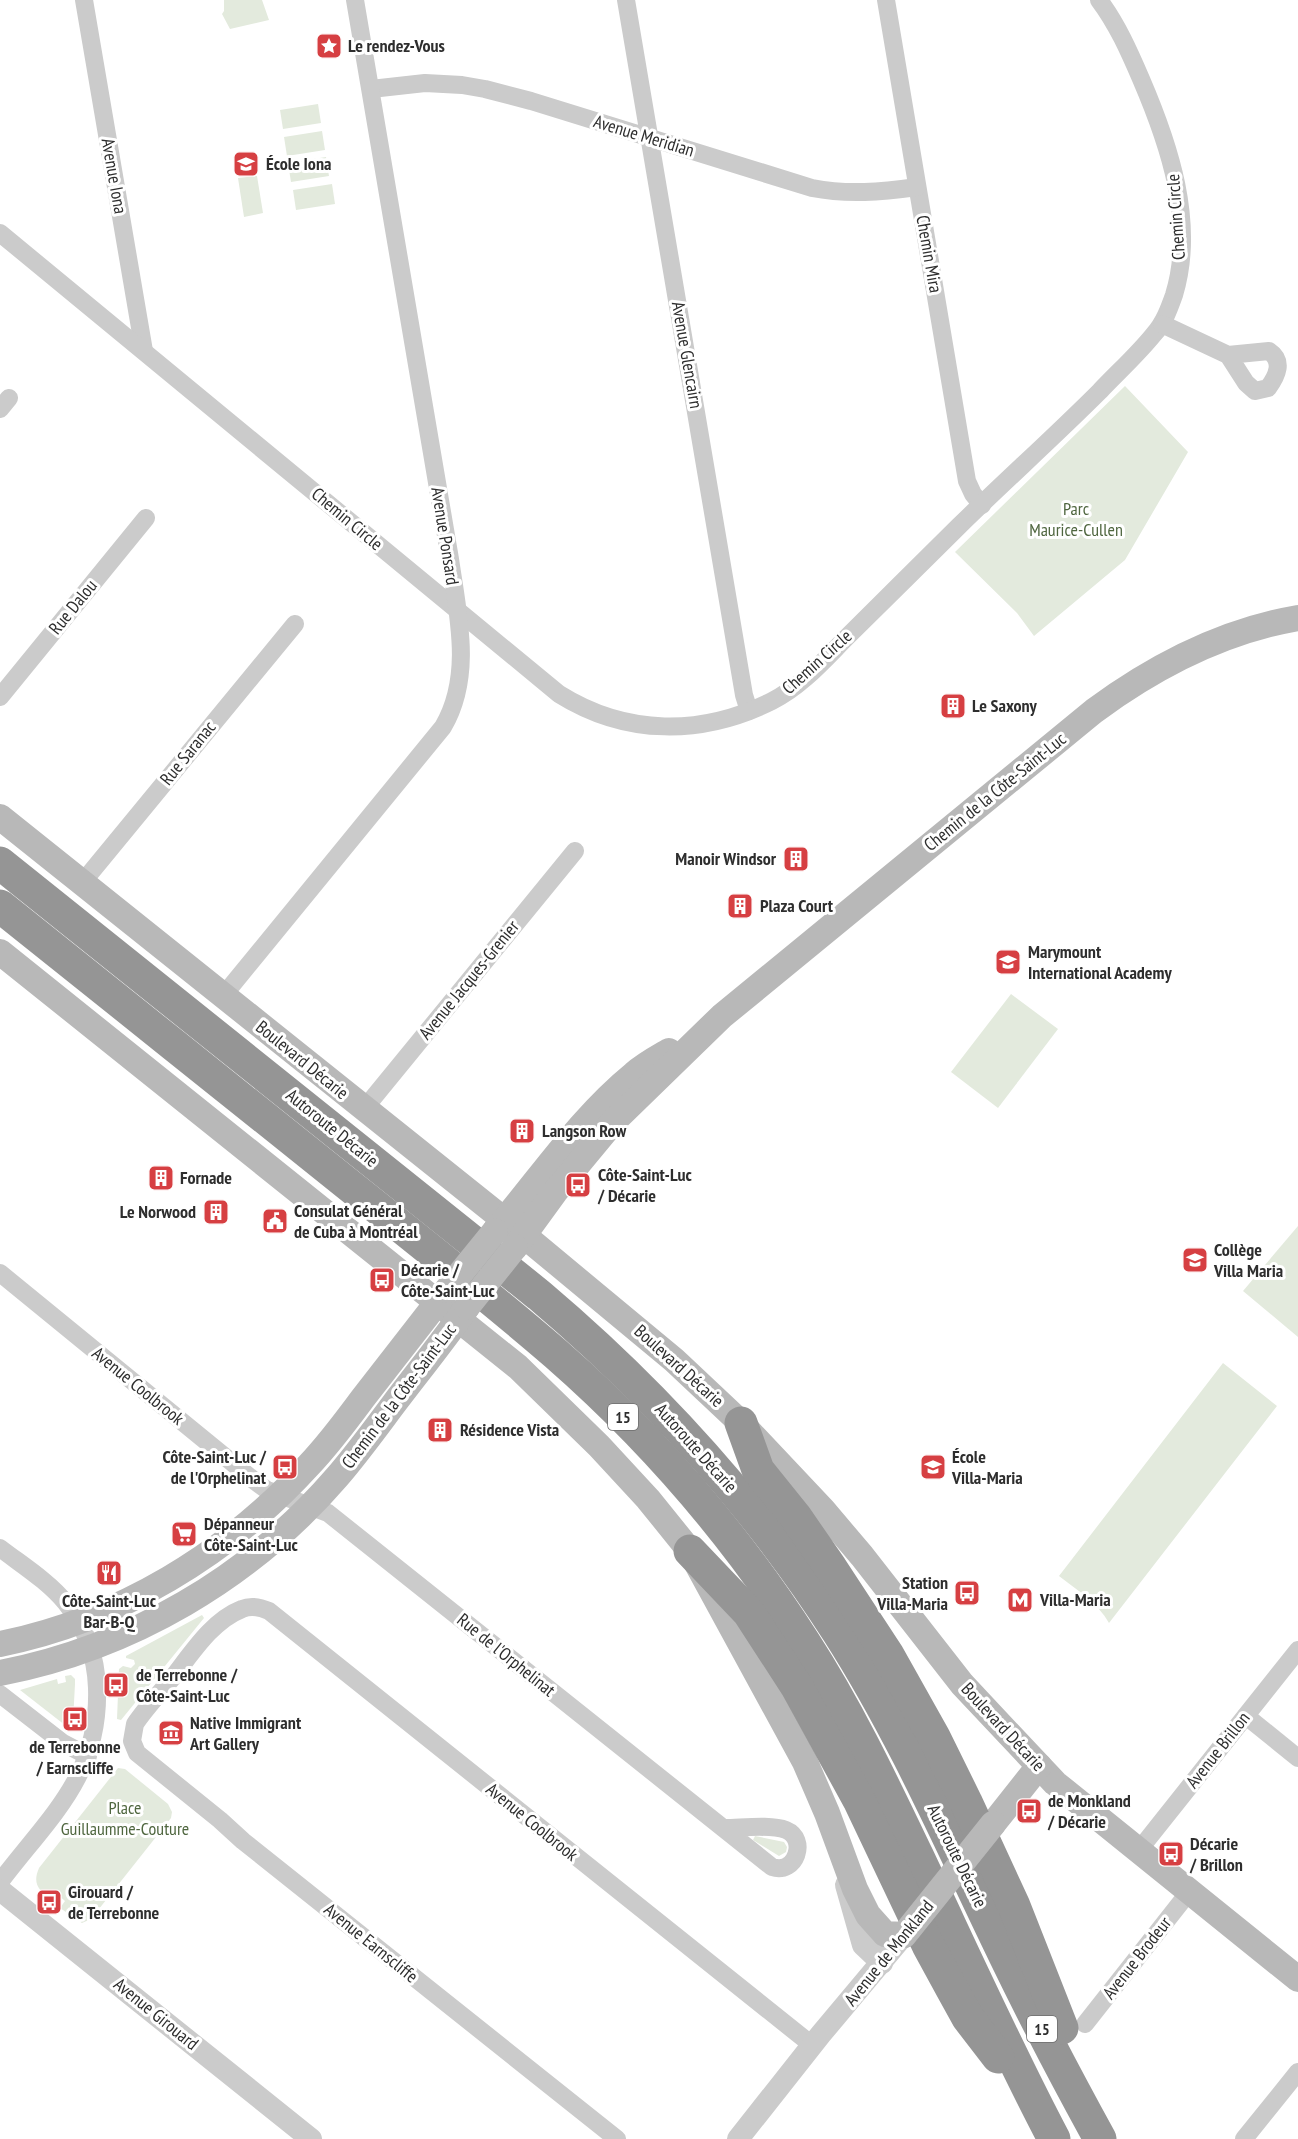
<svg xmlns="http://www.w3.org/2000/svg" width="1298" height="2139" viewBox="0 0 1298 2139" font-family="'PT Sans Narrow',sans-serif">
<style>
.green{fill:#e3eadd}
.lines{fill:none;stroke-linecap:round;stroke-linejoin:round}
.minor{stroke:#cbcbcb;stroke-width:18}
.tertiary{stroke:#cbcbcb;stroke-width:22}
.secondary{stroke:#b8b8b8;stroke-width:26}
.motorway{stroke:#959595;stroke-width:33}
.secondary-bridge{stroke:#b8b8b8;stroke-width:26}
.labels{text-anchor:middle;stroke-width:6;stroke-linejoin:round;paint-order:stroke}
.shield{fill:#fff;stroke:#6d6d6d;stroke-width:1.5}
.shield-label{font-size:16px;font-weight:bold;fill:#2e2e2e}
.poi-label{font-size:18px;font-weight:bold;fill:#2e2e2e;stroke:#fff;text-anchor:start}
.street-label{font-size:18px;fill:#2e2e2e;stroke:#fff}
.park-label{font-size:18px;fill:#4f663f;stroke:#fff}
</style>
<rect width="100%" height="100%" fill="#fff"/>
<g class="green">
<path d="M224 0H262L269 20 230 29 222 14 224 11Z"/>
<path d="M318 104 321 123 283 129 280 110Z"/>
<path d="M322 131 325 150 287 156 284 137Z"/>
<path d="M326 157 329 176 291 182 288 163Z"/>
<path d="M257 176 263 213 244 217 238 178Z"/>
<path d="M332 184 335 204 296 210 293 190Z"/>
<path d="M1125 386 1188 452 1125 560 1034 636 1017 613 955 552Z"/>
<path d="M1011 994 1058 1029 998 1108 951 1072Z"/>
<path d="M1298 1226V1337L1243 1291Z"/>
<path d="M1223 1363 1277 1406 1109 1623C1098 1603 1077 1590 1059 1576Z"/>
<path d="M202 1615 204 1618 121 1720 117 1719 118 1694H124L125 1685 118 1684 119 1669 123 1666 131 1668 135 1664 134 1660 126 1658V1656Z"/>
<path d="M71 1675 75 1679V1684L73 1721 70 1729 20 1690 57 1679 58 1684 66 1682 65 1676Z"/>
<path d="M118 1768 125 1769 168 1804 172 1812 171 1818 91 1919 82 1923 60 1908 65 1901 57 1894 51 1900C39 1890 32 1884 39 1868Z"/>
<path d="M755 1836 784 1842 787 1847 786 1852 779 1856 753 1840Z"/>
</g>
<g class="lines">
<g class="minor">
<path d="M84 0 144 351"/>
<path d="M626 0 744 695 749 711"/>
<path d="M886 0 967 481 973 494 982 505"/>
<path d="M371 89 425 83 462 85 485 89 531 101 812 188C848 195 881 192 917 187"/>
<path d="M0 233 559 694C626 736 702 736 772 701 802 686 825 659 848 636 885 599 922 563 959 526 1006 480 1054 437 1100 391 1118 372 1138 354 1154 334 1164 323 1169 309 1174 295 1196 223 1169 144 1141 79 1129 51 1117 24 1099 0"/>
<path d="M1162 324 1228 355 1246 383 1255 391 1268 388C1277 376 1284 361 1269 351L1228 355"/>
<path d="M0 409 9 398"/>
<path d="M0 697 146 518"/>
<path d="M82 883 295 624"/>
<path d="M223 996 443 727C473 676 458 615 450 559L355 0"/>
<path d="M364 1109 575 851"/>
<path d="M0 1273 256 1482 267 1490 328 1513 772 1867C796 1875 808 1839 786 1830 771 1824 741 1828 725 1828"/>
<path d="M0 1548C22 1565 48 1581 66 1603 86 1628 96 1657 97 1688 100 1776 49 1817 0 1882"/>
<path d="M0 1694 63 1743 88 1756"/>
<path d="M1246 1716 1298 1758"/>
<path d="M1139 1850 1298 1650"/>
<path d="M1085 2024 1189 1892"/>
<path d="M617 2139 243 1841 220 1820 137 1753 132 1741 135 1724C145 1709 158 1695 170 1681 190 1656 211 1621 242 1609 251 1605 260 1607 269 1611L812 2045"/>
<path d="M1244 2139 1298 2072"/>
</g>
<g class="tertiary">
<path d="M846 1885 863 1945 882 1963"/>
<path d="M0 1890 311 2139"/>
<path d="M738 2139 821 2034 904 1935"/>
</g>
<g class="secondary">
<path d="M0 817 533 1243 674 1360 741 1423 823 1510 862 1556 962 1684 1055 1783 1298 1979"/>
<path d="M0 952 518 1367 599 1446 648 1499 690 1551 805 1762 827 1813 855 1889 868 1915 885 1934 904 1935"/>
<path d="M495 1231C540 1179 580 1118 634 1074 644 1065 657 1058 669 1051"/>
<path d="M515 1247 555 1192 613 1122 722 1016 1094 711C1155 666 1223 631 1298 618"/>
<path d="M0 1644C119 1620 228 1554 309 1465 329 1444 346 1421 363 1398 391 1362 419 1326 447 1290"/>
<path d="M0 1673C130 1648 250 1578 337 1477 357 1454 375 1429 393 1405 418 1372 444 1340 467 1307"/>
<path d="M993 1824 1039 1766"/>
</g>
<g class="motorway">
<path d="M0 863 539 1295C656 1394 755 1503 838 1632 904 1735 952 1847 1005 1956 1035 2018 1067 2079 1100 2139"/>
<path d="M0 906C117 999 233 1093 350 1186 419 1241 489 1296 556 1354 651 1437 736 1536 804 1642 848 1710 882 1782 917 1855 962 1950 1005 2046 1054 2139"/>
<path d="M741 1423 758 1470 795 1516 831 1568 888 1655 934 1737 966 1802 1014 1906 1062 2028"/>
<path d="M690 1551 749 1613 797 1687 859 1800 928 1945 952 1989 968 2018 998 2057"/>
</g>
<g class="secondary-bridge">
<path d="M447 1290 495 1231"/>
<path d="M467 1307 515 1247"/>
<path d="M904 1935 993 1824"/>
</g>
</g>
<defs>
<g id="sight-square" transform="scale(1.35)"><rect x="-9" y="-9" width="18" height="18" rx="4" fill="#d63f42" stroke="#fff"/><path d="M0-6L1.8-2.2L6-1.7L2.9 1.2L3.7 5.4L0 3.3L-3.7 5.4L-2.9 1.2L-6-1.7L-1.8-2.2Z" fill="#fff"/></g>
<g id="school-square" transform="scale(1.35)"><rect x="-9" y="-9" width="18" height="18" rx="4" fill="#d63f42" stroke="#fff"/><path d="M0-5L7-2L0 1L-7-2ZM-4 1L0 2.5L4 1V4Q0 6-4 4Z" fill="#fff"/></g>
<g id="building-square" transform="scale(1.35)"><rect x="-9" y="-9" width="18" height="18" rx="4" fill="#d63f42" stroke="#fff"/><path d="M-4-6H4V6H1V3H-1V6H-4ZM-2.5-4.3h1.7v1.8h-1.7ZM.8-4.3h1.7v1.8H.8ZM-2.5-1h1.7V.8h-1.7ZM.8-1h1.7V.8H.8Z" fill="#fff"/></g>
<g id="bus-square" transform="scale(1.35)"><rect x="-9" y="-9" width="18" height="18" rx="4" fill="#d63f42" stroke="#fff"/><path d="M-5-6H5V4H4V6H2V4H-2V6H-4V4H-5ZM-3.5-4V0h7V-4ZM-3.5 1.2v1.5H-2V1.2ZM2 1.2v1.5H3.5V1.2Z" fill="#fff"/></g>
<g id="civic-square" transform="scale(1.35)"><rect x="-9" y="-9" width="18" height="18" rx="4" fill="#d63f42" stroke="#fff"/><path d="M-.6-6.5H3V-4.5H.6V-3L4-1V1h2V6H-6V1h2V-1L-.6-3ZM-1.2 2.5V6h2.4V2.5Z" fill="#fff"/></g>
<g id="supermarket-square" transform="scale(1.35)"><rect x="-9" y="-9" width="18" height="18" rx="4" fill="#d63f42" stroke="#fff"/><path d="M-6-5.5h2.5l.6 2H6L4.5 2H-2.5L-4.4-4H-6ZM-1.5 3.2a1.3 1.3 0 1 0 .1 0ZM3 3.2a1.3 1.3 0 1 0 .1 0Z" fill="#fff"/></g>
<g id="restaurant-square" transform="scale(1.35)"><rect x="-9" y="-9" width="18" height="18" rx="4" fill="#d63f42" stroke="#fff"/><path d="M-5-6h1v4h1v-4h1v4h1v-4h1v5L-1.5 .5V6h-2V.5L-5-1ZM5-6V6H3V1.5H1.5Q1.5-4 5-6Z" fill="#fff"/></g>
<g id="metro-square" transform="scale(1.35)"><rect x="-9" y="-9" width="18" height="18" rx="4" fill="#d63f42" stroke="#fff"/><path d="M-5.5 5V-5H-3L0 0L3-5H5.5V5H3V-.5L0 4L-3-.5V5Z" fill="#fff"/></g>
<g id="museum-square" transform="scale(1.35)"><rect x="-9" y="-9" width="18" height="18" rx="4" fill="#d63f42" stroke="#fff"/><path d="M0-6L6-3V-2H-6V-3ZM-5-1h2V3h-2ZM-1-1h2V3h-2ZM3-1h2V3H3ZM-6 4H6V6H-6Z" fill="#fff"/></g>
</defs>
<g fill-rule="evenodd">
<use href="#sight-square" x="329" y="46"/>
<use href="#school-square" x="246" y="164"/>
<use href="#building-square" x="953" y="706"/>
<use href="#building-square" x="796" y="859"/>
<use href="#building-square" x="740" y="906"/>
<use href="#school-square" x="1008" y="962"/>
<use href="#building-square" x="522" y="1131"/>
<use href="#building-square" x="161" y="1178"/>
<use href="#bus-square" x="578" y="1185"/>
<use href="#building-square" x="216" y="1212"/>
<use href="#civic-square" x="275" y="1221"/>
<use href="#school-square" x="1195" y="1260"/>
<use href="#bus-square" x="382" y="1280"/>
<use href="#building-square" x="440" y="1430"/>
<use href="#bus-square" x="285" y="1467"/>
<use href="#school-square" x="933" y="1467"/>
<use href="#supermarket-square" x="184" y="1534"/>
<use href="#restaurant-square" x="109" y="1573"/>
<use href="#bus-square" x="967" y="1593"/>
<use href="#metro-square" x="1020" y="1600"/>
<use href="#bus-square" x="116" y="1685"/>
<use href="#bus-square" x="75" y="1719"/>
<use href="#museum-square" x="171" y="1733"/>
<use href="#bus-square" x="1029" y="1811"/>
<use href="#bus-square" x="1171" y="1854"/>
<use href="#bus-square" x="49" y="1902"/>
</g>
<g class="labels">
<g class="shield">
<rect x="608" y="1404" width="30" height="26" rx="4.5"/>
<rect x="1027" y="2016" width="30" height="26" rx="4.5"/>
</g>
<g class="shield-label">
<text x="623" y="1423">15</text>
<text x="1042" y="2035">15</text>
</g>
<g class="poi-label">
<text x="348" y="52">Le rendez-Vous</text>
<text x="266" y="170">École Iona</text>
<text x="972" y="712">Le Saxony</text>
<text x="776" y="865" text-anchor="end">Manoir Windsor</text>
<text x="760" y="912">Plaza Court</text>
<text x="1028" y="958">Marymount<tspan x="1028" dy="21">International Academy</tspan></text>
<text x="542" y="1137">Langson Row</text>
<text x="598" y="1181">Côte-Saint-Luc<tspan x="598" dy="21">/ Décarie</tspan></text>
<text x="180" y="1184">Fornade</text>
<text x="294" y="1217">Consulat Général<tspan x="294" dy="21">de Cuba à Montréal</tspan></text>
<text x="196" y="1218" text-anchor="end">Le Norwood</text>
<text x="1214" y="1256">Collège<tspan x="1214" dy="21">Villa Maria</tspan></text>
<text x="401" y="1276">Décarie /<tspan x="401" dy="21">Côte-Saint-Luc</tspan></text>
<text x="460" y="1436">Résidence Vista</text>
<text x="266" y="1463" text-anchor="end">Côte-Saint-Luc /<tspan x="266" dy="21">de l'Orphelinat</tspan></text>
<text x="952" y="1463">École<tspan x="952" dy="21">Villa-Maria</tspan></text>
<text x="204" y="1530">Dépanneur<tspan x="204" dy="21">Côte-Saint-Luc</tspan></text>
<text x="948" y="1589" text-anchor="end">Station<tspan x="948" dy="21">Villa-Maria</tspan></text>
<text x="1040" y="1606">Villa-Maria</text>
<text x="109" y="1607" text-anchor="middle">Côte-Saint-Luc<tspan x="109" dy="21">Bar-B-Q</tspan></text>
<text x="136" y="1681">de Terrebonne /<tspan x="136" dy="21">Côte-Saint-Luc</tspan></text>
<text x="190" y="1729">Native Immigrant<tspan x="190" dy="21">Art Gallery</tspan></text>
<text x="75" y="1753" text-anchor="middle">de Terrebonne<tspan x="75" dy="21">/ Earnscliffe</tspan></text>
<text x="1048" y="1807">de Monkland<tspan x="1048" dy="21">/ Décarie</tspan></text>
<text x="1190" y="1850">Décarie<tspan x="1190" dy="21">/ Brillon</tspan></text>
<text x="68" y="1898">Girouard /<tspan x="68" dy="21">de Terrebonne</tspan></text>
</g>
<g class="street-label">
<text transform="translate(644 136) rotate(17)" y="6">Avenue Meridian</text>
<text transform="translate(114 176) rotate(80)" y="6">Avenue Iona</text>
<text transform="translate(1176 217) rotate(-94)" y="6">Chemin Circle</text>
<text transform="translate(929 254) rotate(80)" y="6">Chemin Mira</text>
<text transform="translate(687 355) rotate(80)" y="6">Avenue Glencairn</text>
<text transform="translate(347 519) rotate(40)" y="6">Chemin Circle</text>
<text transform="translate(445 536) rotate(81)" y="6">Avenue Ponsard</text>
<text transform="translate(73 607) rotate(-51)" y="6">Rue Dalou</text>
<text transform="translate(817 662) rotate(-42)" y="6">Chemin Circle</text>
<text transform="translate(188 753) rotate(-51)" y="6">Rue Saranac</text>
<text transform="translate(995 792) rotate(-39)" y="6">Chemin de la Côte-Saint-Luc</text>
<text transform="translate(469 980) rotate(-51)" y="6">Avenue Jacques-Grenier</text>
<text transform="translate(302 1060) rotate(39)" y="6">Boulevard Décarie</text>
<text transform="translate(332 1128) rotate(39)" y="6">Autoroute Décarie</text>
<text transform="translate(679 1366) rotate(42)" y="6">Boulevard Décarie</text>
<text transform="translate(138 1386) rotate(39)" y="6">Avenue Coolbrook</text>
<text transform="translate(399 1396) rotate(-53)" y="6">Chemin de la Côte-Saint-Luc</text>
<text transform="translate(696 1448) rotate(48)" y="6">Autoroute Décarie</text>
<text transform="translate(506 1655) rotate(39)" y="6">Rue de l'Orphelinat</text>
<text transform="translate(1003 1727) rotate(47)" y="6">Boulevard Décarie</text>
<text transform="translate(1218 1750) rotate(-52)" y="6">Avenue Brillon</text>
<text transform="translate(532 1822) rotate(39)" y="6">Avenue Coolbrook</text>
<text transform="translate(957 1856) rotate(64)" y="6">Autoroute Décarie</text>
<text transform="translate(371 1943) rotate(39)" y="6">Avenue Earnscliffe</text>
<text transform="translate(889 1953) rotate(-51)" y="6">Avenue de Monkland</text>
<text transform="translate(1137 1958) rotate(-52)" y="6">Avenue Brodeur</text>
<text transform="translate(156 2014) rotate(39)" y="6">Avenue Girouard</text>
</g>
<g class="park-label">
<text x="1076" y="515">Parc<tspan x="1076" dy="21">Maurice-Cullen</tspan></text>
<text x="125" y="1814">Place<tspan x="125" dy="21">Guillaumme-Couture</tspan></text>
</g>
</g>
</svg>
